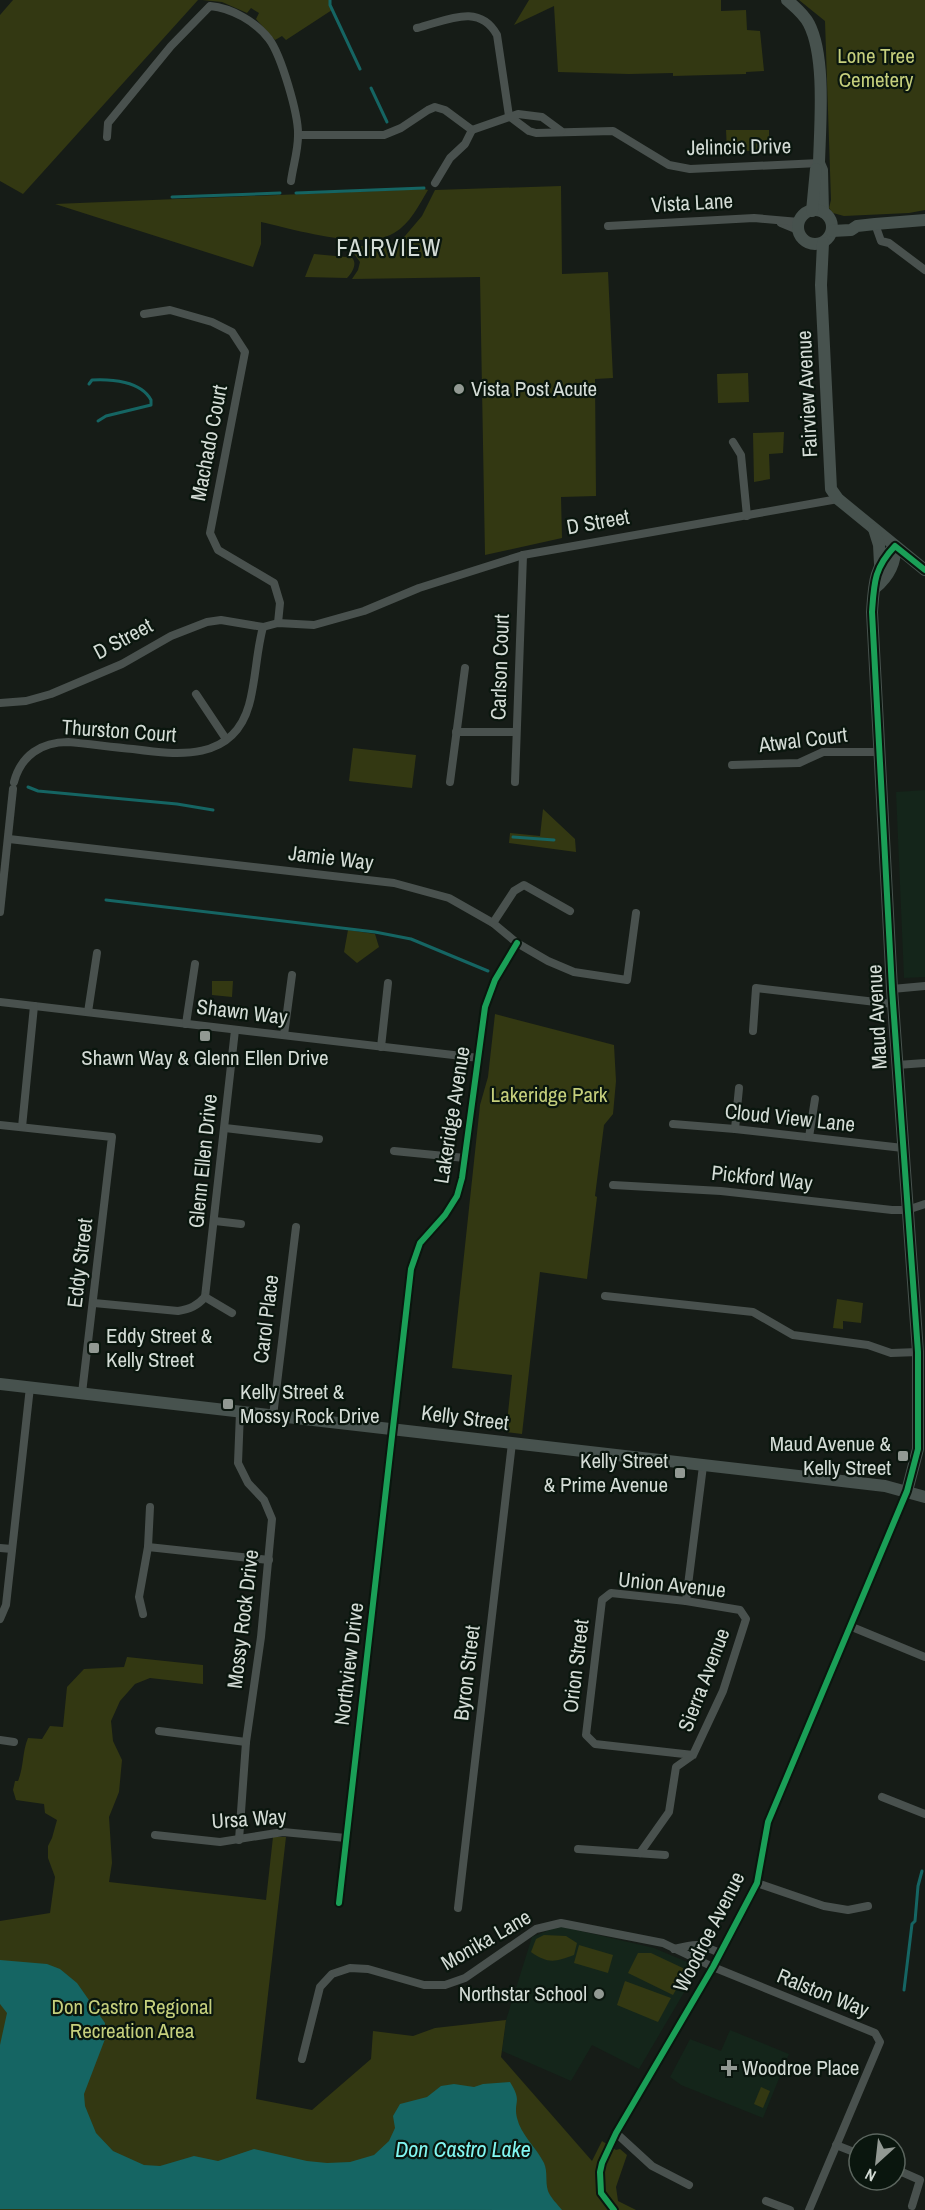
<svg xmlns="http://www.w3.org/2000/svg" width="925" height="2210" viewBox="0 0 925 2210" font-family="'Archivo Narrow',sans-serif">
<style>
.built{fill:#14251a}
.green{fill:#333812}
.water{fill:#156563}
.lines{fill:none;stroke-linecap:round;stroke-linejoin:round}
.stream{stroke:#156563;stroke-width:3}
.street{stroke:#49514e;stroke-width:8}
.secondary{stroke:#47524e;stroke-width:12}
.cycleway-casing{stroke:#0a160e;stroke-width:10}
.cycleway{stroke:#1a9f57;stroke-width:6}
.poi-dot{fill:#929993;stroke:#0a160e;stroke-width:2}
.labels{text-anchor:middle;stroke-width:4.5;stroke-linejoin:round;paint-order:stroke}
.park-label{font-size:21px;fill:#c5cf7c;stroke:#0a160e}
.street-label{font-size:21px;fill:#d4dcd6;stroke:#0a160e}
.poi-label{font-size:21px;fill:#d4dcd6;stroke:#0a160e;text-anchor:start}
.water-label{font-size:22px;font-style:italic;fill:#82f7f2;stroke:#0a160e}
.quarter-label{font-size:24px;letter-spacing:1.5px;fill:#d4dcd6;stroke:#0a160e}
</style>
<rect width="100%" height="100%" fill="#161c17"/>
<g class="built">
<path d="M925 790V977L904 978 896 792Z"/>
<path d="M559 1926 654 1948 699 1967 639 2069 592 2045 571 2081 502 2051 506 2020 532 1937Z"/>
<path d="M730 2030 789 2054 763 2118 681 2085 670 2077 690 2039 721 2051Z"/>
</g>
<g class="green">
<path d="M13 0H198L23 194 0 181V15Z"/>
<path d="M202 0H330L332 10 286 40 282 36 275 40 256 19 259 13 251 8 247 13 222 2Z"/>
<path d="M529 0H721V11L746 10 747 30 760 31 764 71 746 72V74L673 76V73L629 74 558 72 554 6 514 25Z"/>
<path d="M799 0H925V210L909 213 844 216 833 213 829 208 831 200 825 21Z"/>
<path d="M726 130H769V151H727Z"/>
<path d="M561 186 562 274 608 272 613 378 595 379 596 496 561 497 562 538 485 555 480 277 352 279 358 270 360 262 349 247 399 243 422 216 435 190Z"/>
<path d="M424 189 428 190C419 205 410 224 394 233 363 251 294 229 261 222V244L253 267 55 204Z"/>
<path d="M314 254 346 257 348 255C359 260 354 271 347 278L305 277Z"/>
<path d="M748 373 749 402 718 403 717 374Z"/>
<path d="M784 432 783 453 769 454 770 479 754 482 753 433Z"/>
<path d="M353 748 416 755 412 788 349 781Z"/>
<path d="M543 809 575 839 576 852 509 843 510 833 540 836Z"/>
<path d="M348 930 375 934 379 947 357 963 344 952Z"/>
<path d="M212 981H233L232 997 212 995Z"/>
<path d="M495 1014 614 1045 616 1081 613 1114 604 1125 595 1196 597 1197 587 1279 540 1272 522 1434 506 1432 512 1375 452 1368 480 1105 488 1077Z"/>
<path d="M837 1299 863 1303 861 1323 843 1321V1329L833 1328Z"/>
<path d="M127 1657 203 1665V1684L150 1678 135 1684 120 1701 111 1721 113 1741 122 1760 119 1792 109 1817 112 1863 109 1882 266 1900 273 1837H286L256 2099 312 2110 371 2059 373 2031 413 2036 435 2028 506 2020 501 2057 592 2161 602 2141 616 2150 620 2149 627 2155 616 2187 618 2201 636 2210H0V1921L50 1913 55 1877 48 1858V1846L52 1838 57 1820 45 1813 44 1804 16 1800 13 1790 15 1781H18C24 1767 22 1752 28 1738L42 1739 50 1726 63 1727 67 1687 84 1669 124 1667Z"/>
<path d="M544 1935 566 1936 577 1943 574 1955C555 1962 548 1964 531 1952L536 1939Z"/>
<path d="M579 1945 613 1955 608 1973 574 1963Z"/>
<path d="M638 1953H651L687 1970 673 1995 628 1973Z"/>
<path d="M625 1981 671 1998 658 2022 617 2005Z"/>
<path d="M761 2087 770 2091 763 2108 754 2104Z"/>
</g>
<path class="water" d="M0 1960 47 1964 60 1969 77 1983 105 2023V2039L84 2094 85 2106 96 2133 113 2151 144 2165 160 2166 194 2156 218 2161 254 2149 307 2161 327 2163 350 2162 374 2155 389 2141 395 2128 393 2116 400 2104 427 2097 441 2086 454 2084 474 2087 483 2084 510 2082C523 2103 513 2100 517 2118 521 2135 536 2147 544 2163 548 2172 545 2181 548 2191 550 2197 558 2205 562 2210L0 2209V2045L7 2013 0 2004Z"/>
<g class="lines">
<g class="stream">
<path d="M330 0V5L360 69"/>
<path d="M371 88 387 122"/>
<path d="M296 193 424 188"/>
<path d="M172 197 280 193"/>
<path d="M89 384 92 380C111 379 141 381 151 400V405L106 416 98 421"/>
<path d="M28 787 38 791 177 804 213 810"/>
<path d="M513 837 554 840"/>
<path d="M106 900 375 932 411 939 488 971"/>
<path d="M904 1990 912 1924 915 1921 918 1886 922 1871"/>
</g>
<g class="street">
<path d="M417 28C446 21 479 2 497 35L509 116"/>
<path d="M509 116 529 131 536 133 613 131 669 165 690 169 819 163"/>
<path d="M298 135H384L401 128 428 110 435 107 445 110 472 130"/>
<path d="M107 137 108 123 171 46 210 6C232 8 256 22 269 39 281 55 299 115 298 136 298 151 293 166 291 181"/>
<path d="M435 183 450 158 465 144 472 130 518 114 542 117 561 131"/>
<path d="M781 223 798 230"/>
<path d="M875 224 881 241 889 243 925 270"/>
<path d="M608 226 754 218 799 222"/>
<path d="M144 314 170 310 212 322 232 332 245 352 210 533 218 550 274 583 280 603 278 623"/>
<path d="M733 442 741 455 747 516"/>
<path d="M196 694 226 739"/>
<path d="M0 703 26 701 51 694 122 664 171 636 207 622 221 620 263 627 278 623 314 625 364 611 419 588 523 555 838 499"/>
<path d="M456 732H515"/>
<path d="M732 765 799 763 823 752H879"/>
<path d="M14 782C21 755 42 742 68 742 90 744 111 747 133 749 178 755 233 762 249 705 256 680 256 653 263 627"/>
<path d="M450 782 465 668"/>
<path d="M515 782 523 555"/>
<path d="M9 839 394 883 449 898 493 923 517 943 548 961 574 972 627 980 636 913"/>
<path d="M0 912 13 789"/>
<path d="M493 923 514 891 524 885 570 911"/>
<path d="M892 989 925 986"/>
<path d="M0 1002 479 1058"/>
<path d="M88 1012 97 953"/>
<path d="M186 1024 195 964"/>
<path d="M753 1031 756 988 893 1004"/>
<path d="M284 1035 292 975"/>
<path d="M381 1047 388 983"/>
<path d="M897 1065 925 1063"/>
<path d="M673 1124 735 1129 903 1148"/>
<path d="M0 1125 112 1137 82 1393"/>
<path d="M22 1127 34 1006"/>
<path d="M225 1128 319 1139"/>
<path d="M735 1129 739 1088"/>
<path d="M809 1137 815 1099"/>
<path d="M394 1151 465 1158"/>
<path d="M613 1185 721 1191 892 1210H907L925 1204"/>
<path d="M215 1221 241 1224"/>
<path d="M605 1296 753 1312 793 1335 868 1345 891 1353 918 1352"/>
<path d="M205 1297 235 1030"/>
<path d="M205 1297 232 1313"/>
<path d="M94 1303 178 1311C190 1309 197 1306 205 1297"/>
<path d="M273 1416 296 1227"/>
<path d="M148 1547 269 1560"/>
<path d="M0 1548 12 1549"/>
<path d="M686 1601 703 1466"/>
<path d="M143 1614 139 1597 148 1547 150 1507"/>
<path d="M0 1619 6 1605 30 1387"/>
<path d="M852 1627 925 1657"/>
<path d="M159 1731 246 1742"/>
<path d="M0 1740 14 1742"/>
<path d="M882 1797 925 1814"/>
<path d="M155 1835 220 1842 283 1832 346 1838"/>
<path d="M239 1840 246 1742 261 1637 272 1519 264 1500 248 1483 238 1463 240 1412"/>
<path d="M578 1849 665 1855"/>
<path d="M640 1853 669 1812 676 1767 693 1755 723 1691 746 1619 740 1610 686 1601 611 1593 602 1600 586 1735 595 1744 693 1755"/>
<path d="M757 1883 824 1906 848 1910 868 1906"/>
<path d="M339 1903 411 1269 420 1243 445 1215 457 1196 462 1178 485 1007 495 980 517 943"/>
<path d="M458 1908 512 1443"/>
<path d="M674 1949C698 1943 697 1943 720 1953"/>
<path d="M302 2059 320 1987 332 1974 350 1968 368 1969 424 1985H445L465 1978 536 1929 561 1923 663 1943 713 1967 875 2033 880 2042 809 2210"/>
<path d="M616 2133 652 2166 689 2185"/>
<path d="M836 2145 859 2154"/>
<path d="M895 2169 920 2180 912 2206"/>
<path d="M766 2201 790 2210"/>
<path d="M614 2210 601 2193 600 2172 602 2163 616 2133 713 1967 757 1883 768 1822 907 1491"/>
</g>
<g class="secondary">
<path d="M787 0C795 7 804 14 809 24 826 57 820 125 819 163L822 170 823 212"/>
<circle cx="815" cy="227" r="17"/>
<path d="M812 211 816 169"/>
<path d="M832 231 851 230 857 226 875 224 925 220"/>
<path d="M823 243 821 285 831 489 838 499 925 570"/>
<path d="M874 529 879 545 880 564"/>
<path d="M895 546C874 568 874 583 872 612L892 989 918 1352V1449L907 1491"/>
<path d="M875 588C888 577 896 563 895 546"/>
<path d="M0 1384 885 1486 925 1497"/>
</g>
<g class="cycleway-casing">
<g id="cycleway">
<path d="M339 1903 411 1269 420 1243 445 1215 457 1196 462 1178 485 1007 495 980 517 943"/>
<path d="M614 2210 601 2193 600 2172 602 2163 616 2133 713 1967 757 1883 768 1822 907 1491 918 1449V1352L892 989 872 612C874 583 874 568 895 546L925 570"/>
</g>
</g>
<use href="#cycleway" class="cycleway"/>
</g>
<g class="poi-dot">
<circle cx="459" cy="389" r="6"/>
<rect x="199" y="1030" width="12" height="12" rx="3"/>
<rect x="88" y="1342" width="12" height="12" rx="3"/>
<rect x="222" y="1398" width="12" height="12" rx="3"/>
<rect x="897" y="1450" width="12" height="12" rx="3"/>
<rect x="674" y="1467" width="12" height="12" rx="3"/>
<circle cx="599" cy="1994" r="6"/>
<path d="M726 2059h6v6h6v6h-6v6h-6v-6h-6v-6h6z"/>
</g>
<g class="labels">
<g class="park-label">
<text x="876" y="63">Lone Tree<tspan x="876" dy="24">Cemetery</tspan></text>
<text x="549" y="1102">Lakeridge Park</text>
<text x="132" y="2014">Don Castro Regional<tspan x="132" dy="24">Recreation Area</tspan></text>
</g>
<g class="street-label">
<text transform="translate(739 147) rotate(-1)" y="7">Jelincic Drive</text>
<text transform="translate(692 203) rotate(-3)" y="7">Vista Lane</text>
<text transform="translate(807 394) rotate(-93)" y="7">Fairview Avenue</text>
<text transform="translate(209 443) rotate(-79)" y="7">Machado Court</text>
<text transform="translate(598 522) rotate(-10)" y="7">D Street</text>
<text transform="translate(123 639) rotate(-28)" y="7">D Street</text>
<text transform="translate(500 667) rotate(-88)" y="7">Carlson Court</text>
<text transform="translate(119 731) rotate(4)" y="7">Thurston Court</text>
<text transform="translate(803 740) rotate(-7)" y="7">Atwal Court</text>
<text transform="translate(331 858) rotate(7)" y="7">Jamie Way</text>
<text transform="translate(242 1012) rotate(7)" y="7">Shawn Way</text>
<text transform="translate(877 1017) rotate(-93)" y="7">Maud Avenue</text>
<text transform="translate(452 1115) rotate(-81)" y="7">Lakeridge Avenue</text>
<text transform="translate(790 1118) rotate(6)" y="7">Cloud View Lane</text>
<text transform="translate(203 1161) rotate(-84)" y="7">Glenn Ellen Drive</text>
<text transform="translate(762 1178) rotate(6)" y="7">Pickford Way</text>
<text transform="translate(80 1263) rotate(-83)" y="7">Eddy Street</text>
<text transform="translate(266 1319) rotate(-83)" y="7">Carol Place</text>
<text transform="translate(465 1418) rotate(7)" y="7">Kelly Street</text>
<text transform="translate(672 1585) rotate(6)" y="7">Union Avenue</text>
<text transform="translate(243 1619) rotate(-83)" y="7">Mossy Rock Drive</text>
<text transform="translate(349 1664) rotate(-83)" y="7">Northview Drive</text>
<text transform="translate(576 1666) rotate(-83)" y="7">Orion Street</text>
<text transform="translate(467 1673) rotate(-83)" y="7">Byron Street</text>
<text transform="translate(704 1680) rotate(-69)" y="7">Sierra Avenue</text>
<text transform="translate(249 1819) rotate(-4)" y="7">Ursa Way</text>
<text transform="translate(709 1932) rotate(-63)" y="7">Woodroe Avenue</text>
<text transform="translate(486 1940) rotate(-30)" y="7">Monika Lane</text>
<text transform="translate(823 1993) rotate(22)" y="7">Ralston Way</text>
</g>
<g class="poi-label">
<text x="471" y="396">Vista Post Acute</text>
<text x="205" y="1065" text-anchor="middle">Shawn Way &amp; Glenn Ellen Drive</text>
<text x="106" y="1343">Eddy Street &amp;<tspan x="106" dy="24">Kelly Street</tspan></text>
<text x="240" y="1399">Kelly Street &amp;<tspan x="240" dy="24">Mossy Rock Drive</tspan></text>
<text x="891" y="1451" text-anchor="end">Maud Avenue &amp;<tspan x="891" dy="24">Kelly Street</tspan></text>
<text x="668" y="1468" text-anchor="end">Kelly Street<tspan x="668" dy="24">&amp; Prime Avenue</tspan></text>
<text x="587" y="2001" text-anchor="end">Northstar School</text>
<text x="742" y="2075">Woodroe Place</text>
</g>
<g class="water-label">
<text x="463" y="2157">Don Castro Lake</text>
</g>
<g class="quarter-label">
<text x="389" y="256">FAIRVIEW</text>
</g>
</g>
<g transform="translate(877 2162) rotate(207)"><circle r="28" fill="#0a160e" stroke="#5b655e" stroke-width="1.5"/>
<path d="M0-4.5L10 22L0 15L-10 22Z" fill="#929993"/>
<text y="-9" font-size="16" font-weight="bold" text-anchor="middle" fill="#d4dcd6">N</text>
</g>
</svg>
